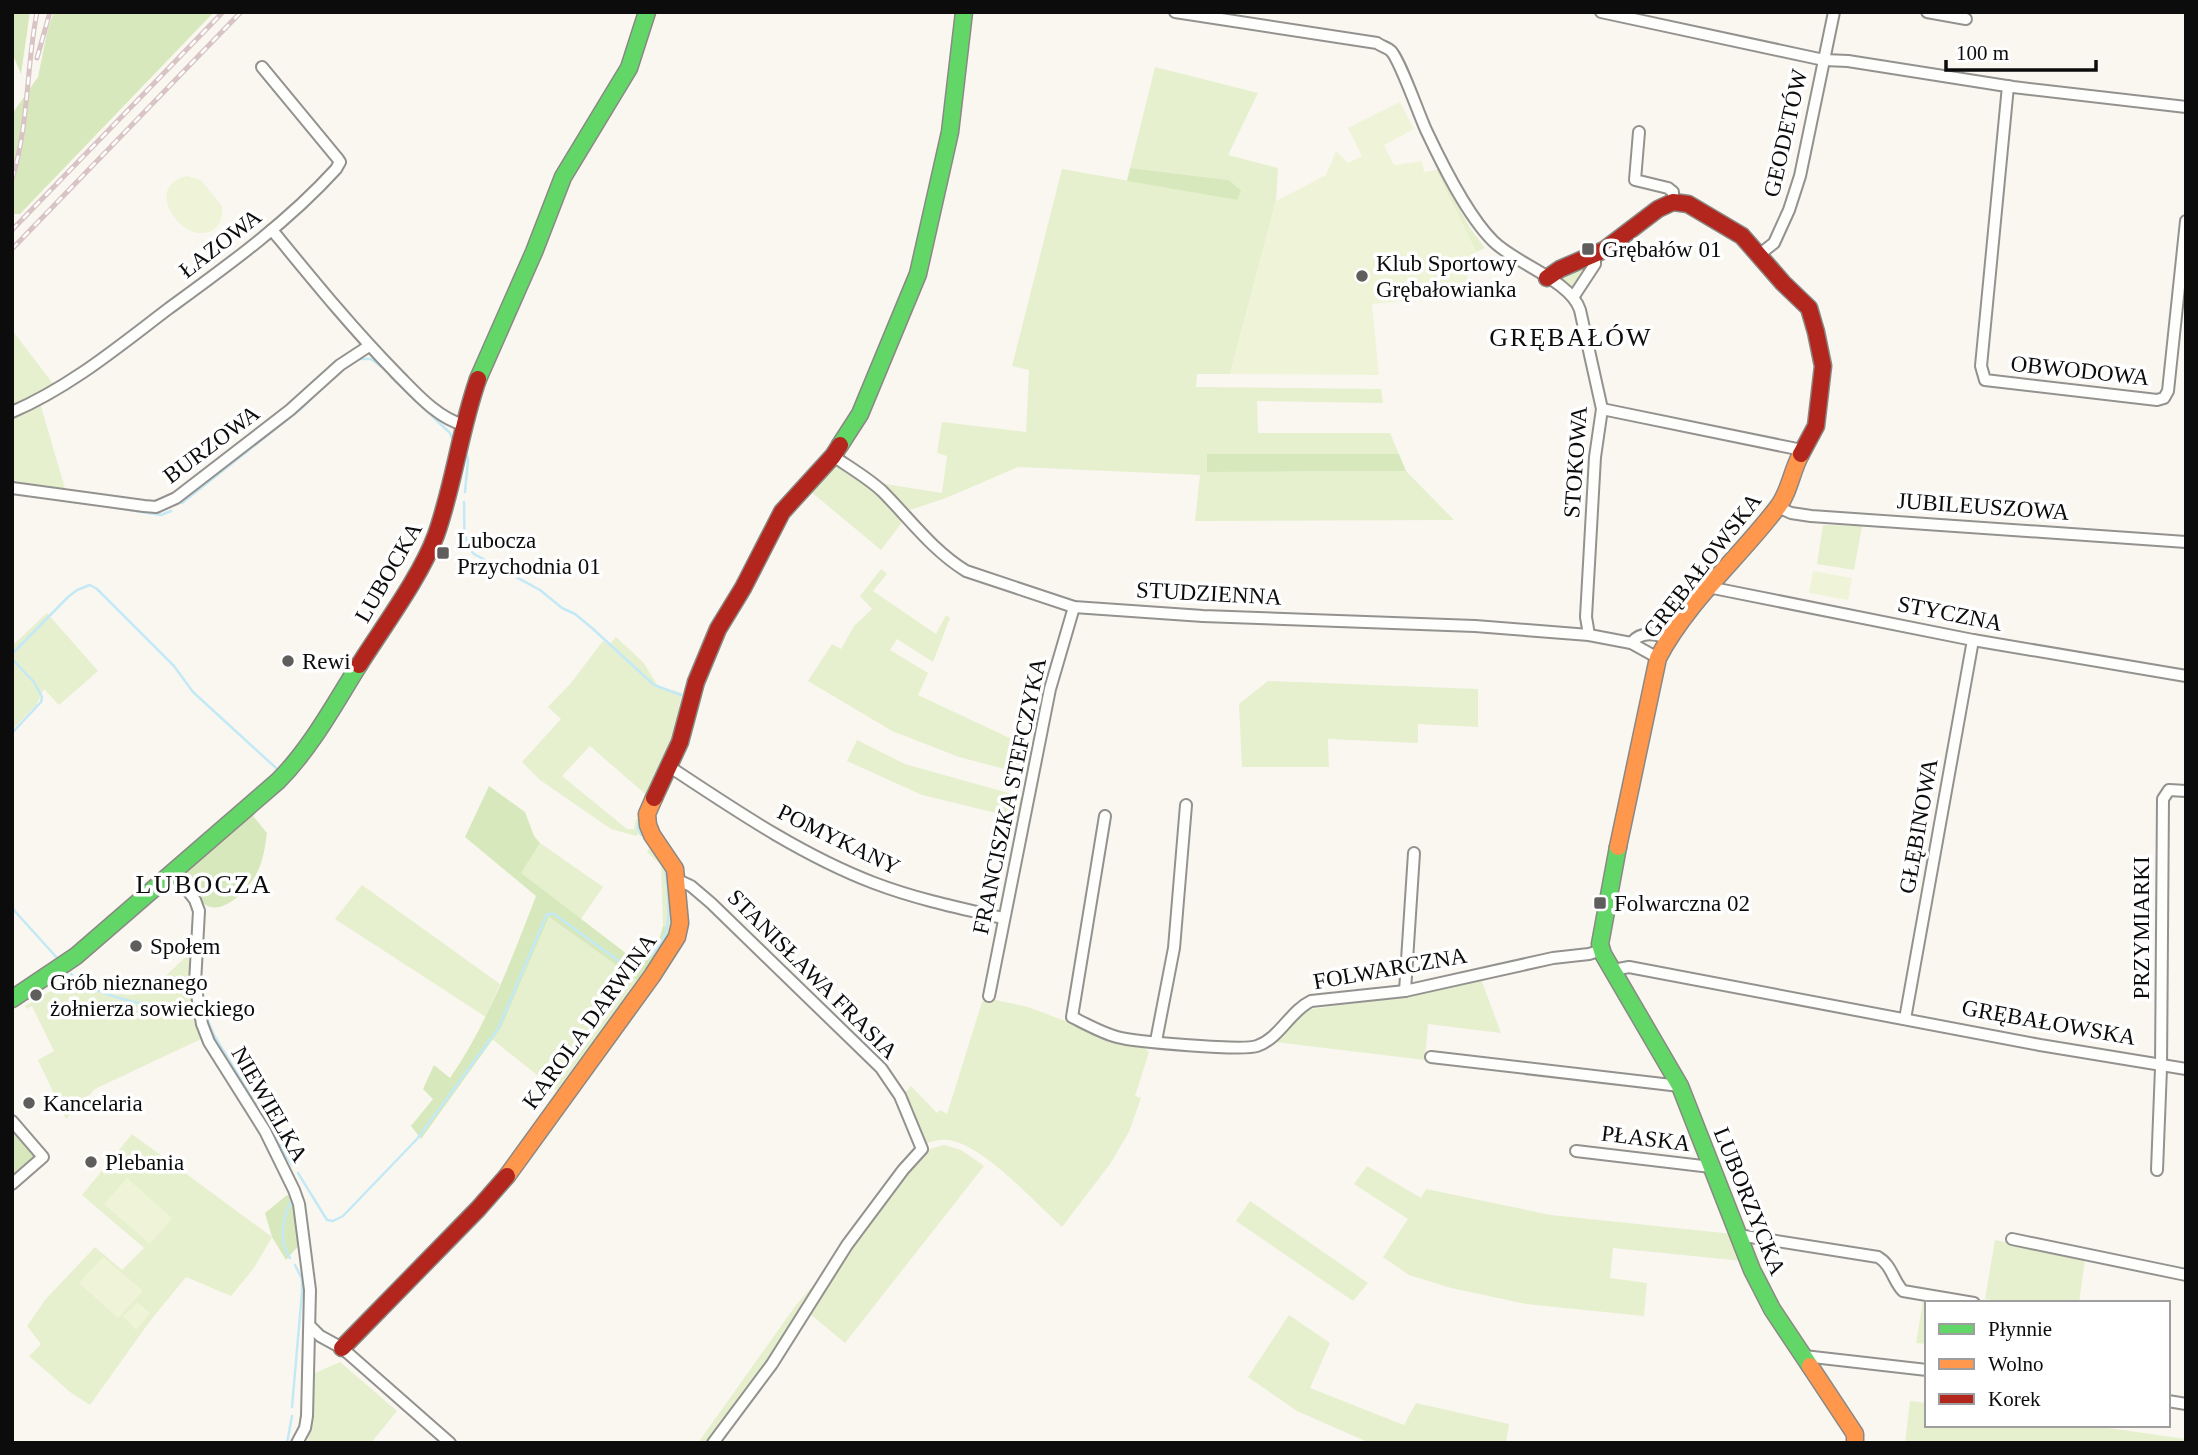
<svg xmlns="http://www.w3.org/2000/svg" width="2198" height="1455" viewBox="0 0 2198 1455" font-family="Georgia,serif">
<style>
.green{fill:#e6f0ce}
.forest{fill:#d7e9bc}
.pitch{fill:#eff4d8}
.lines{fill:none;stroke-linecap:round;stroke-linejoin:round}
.stream{stroke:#c3e9f6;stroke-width:2.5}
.street-casing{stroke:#93928f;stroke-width:14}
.fast-casing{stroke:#8a8885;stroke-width:19}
.slow-casing{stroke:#8a8885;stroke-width:19}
.jam-casing{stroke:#8a8885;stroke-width:19}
.street{stroke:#fefefd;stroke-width:10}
.fast{stroke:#63d668;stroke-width:16}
.slow{stroke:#ff974d;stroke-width:16}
.jam{stroke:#b3261e;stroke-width:16}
.rail-casing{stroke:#d8c3c5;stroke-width:5}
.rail{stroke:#fff;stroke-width:2.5;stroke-dasharray:8;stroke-linecap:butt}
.poi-dot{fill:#5f5e5c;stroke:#fff;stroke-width:2.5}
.labels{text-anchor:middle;stroke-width:7;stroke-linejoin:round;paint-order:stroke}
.street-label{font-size:23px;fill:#0c0c0c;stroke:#fff}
.poi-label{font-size:23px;fill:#0c0c0c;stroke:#fff;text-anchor:start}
.quarter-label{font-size:26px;letter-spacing:2px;fill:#0c0c0c;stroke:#fff}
</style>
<rect width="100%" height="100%" fill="#faf7f0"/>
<g class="green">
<path d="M1155 67 1258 93 1228 155 1278 168 1276 201 1230 374H1197L1196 387 1381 389 1383 403 1257 401 1258 433H1390L1399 454H1207V472L1406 471 1454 520 1195 521 1200 475 1018 467 946 498 907 511 879 483 942 493 947 456 937 453 942 422 1026 432 1029 370 1012 366 1062 169 1237 200 1229 180 1130 168Z"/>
<path d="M1438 169 1470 228 1485 248 1476 252 1436 170Z"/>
<path d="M1589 264 1575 288 1558 279 1559 275Z"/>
<path d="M12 330 54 385 32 400 12 409Z"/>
<path d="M40 403 66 492 12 485V417Z"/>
<path d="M842 467 862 478 903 521 881 550 810 491 829 468Z"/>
<path d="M1823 525 1862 526 1854 570 1817 564Z"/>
<path d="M881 569 887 574 873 591 936 634 946 615 950 618 933 662 897 639 890 650 928 673 918 695 1033 749 1027 775 959 757 892 731 808 681 832 644 841 649 854 626 872 609 860 596Z"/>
<path d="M47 613 98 671 59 705 44 689 37 704 12 730V646Z"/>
<path d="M616 637 643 662 658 686 682 693 667 766 651 799 590 746 562 776 627 829H634L636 819H643L644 828 636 836 611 829 540 780 522 762 561 719 548 707 571 683 603 641 609 645Z"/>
<path d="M1268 681 1478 689V727L1418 724V743L1328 739 1329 767H1242L1239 704Z"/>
<path d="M857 740 905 764 1022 797 1017 818 922 795 847 761Z"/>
<path d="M540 843 603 887 580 920 520 873Z"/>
<path d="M653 844 672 871 674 930 663 926 661 865 647 852Z"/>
<path d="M362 885 500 984 486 1017 335 919Z"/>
<path d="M549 917 641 983 562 1095 492 1039 501 1028Z"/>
<path d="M190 953 192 1001 201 1039 95 1089 66 1119 38 1060 54 1051 32 1006 27 1009 25 1006 73 978C80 987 92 989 103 991 114 993 125 996 137 994 153 992 177 964 190 953Z"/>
<path d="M1481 979 1501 1033 1428 1024 1425 1060 1275 1042 1305 1010 1408 996Z"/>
<path d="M991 999 1028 1007 1121 1042 1144 1047 1149 1052 1135 1096 1141 1098 1129 1132 1110 1164 1062 1227C1035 1203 987 1149 953 1141 944 1138 935 1141 926 1143L906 1100 905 1093 911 1086 937 1113 940 1110 947 1114 982 1002Z"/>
<path d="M132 1134 272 1237 254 1268 231 1296 186 1277 150 1321 90 1405 70 1392 29 1356 41 1344 27 1326 45 1300 95 1247 122 1270 144 1248 82 1195Z"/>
<path d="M944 1145 961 1150 984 1166 845 1343 809 1313 859 1234 919 1159 930 1149Z"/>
<path d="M1367 1166 1421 1198 1426 1189 1551 1215 1733 1234 1743 1261 1613 1248 1610 1278 1647 1283 1644 1316 1526 1304 1451 1288 1409 1275 1383 1257 1408 1219 1354 1184Z"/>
<path d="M1250 1201 1368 1283 1353 1301 1236 1221Z"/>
<path d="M1995 1240 2085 1259 2079 1303H2009L1985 1299Z"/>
<path d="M837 1258 789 1335 708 1443H698L796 1305Z"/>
<path d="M1923 1301 1938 1303H1927V1344L1916 1343Z"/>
<path d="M1289 1315 1330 1343 1310 1388 1404 1425 1416 1403 1509 1424 1506 1443H1370L1297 1411 1248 1377Z"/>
<path d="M340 1362 397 1411 371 1443H308L315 1373Z"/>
<path d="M1910 1401 1927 1403V1425H2087L2186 1439V1443H1905Z"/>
</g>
<g class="forest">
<path d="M12 12H30L21 74 12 53Z"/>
<path d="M54 12H214L20 214H12V114L38 77 48 28Z"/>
<path d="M1130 168 1229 180 1241 191 1237 200 1127 181Z"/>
<path d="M1207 454H1399L1406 471 1207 472Z"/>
<path d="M489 786 525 812 534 836 540 843 521 873 631 957 659 940 663 926 674 930 641 983 549 917 501 1028 421 1139 411 1126 433 1099 423 1089 434 1065 450 1078C488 1023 512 958 536 896L465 837Z"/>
<path d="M250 812 267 833C265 848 263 862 256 875 248 889 221 919 203 903 200 901 197 893 195 889 191 882 188 877 186 869Z"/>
<path d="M12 1126 35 1157 12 1182Z"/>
<path d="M287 1195 293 1199 300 1244 286 1260 272 1237 265 1213Z"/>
</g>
<g class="pitch">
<path d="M1400 102 1414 129 1384 145 1394 165 1422 161 1424 172 1436 170 1476 252 1467 257 1468 295 1372 304 1379 375 1230 374 1276 201 1326 175 1336 151 1348 163 1362 156 1348 128Z"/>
<path d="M187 176 201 180 222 206C223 215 221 225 213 230 185 248 140 186 187 176Z"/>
<path d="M1813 571 1852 578 1848 600 1809 593Z"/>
<path d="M127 1178 172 1218 150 1244 104 1204Z"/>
<path d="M103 1257 143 1291 118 1318 79 1283Z"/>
<path d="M138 1303 150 1313 136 1330 123 1316Z"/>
</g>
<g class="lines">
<g class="stream">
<path d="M359 359H371L383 368"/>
<path d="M391 377 450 433 453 440"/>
<path d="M465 492 468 460 465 449"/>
<path d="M50 498 75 502"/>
<path d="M464 502C465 519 461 541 474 554L540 590 562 608 575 614 592 628 654 685 681 695"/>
<path d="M182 503 302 408 316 394"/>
<path d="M117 508 161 515 171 511"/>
<path d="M12 654 68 597 77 590 90 585 97 589 174 666 193 692 276 768"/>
<path d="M12 659 34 682 42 697 41 702 12 733"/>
<path d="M640 815 638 828 641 835"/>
<path d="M12 908 58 959"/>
<path d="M71 974C89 996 166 1010 195 1013"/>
<path d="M205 1014 214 1035 292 1165"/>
<path d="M298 1173 327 1220 333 1221 343 1216 417 1139 498 1029 547 914H554L627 967C635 967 641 963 647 958 676 936 669 901 665 868"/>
<path d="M290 1258C278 1239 282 1221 291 1201"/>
<path d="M292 1407 302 1292V1279L295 1265"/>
<path d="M287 1443 292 1416"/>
</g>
<g class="street-casing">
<g id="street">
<path d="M1175 12 1377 43C1381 46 1388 48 1391 51 1400 60 1419 115 1426 130 1442 164 1467 215 1493 241 1516 264 1571 281 1580 310L1602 409 1595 457 1586 617 1589 635"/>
<path d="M1601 12 1824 60 1848 61 2013 87 2186 107"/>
<path d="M1927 12 1966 19"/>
<path d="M2008 86 1981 366 1985 380 2157 400 2164 398 2168 391 2186 221"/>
<path d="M1639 132 1635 180 1668 188 1673 192V202"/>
<path d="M272 230C313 280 351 327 396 373 415 392 437 418 464 425"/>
<path d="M1760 254 1774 243 1789 210 1800 176 1834 12"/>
<path d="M1574 296 1595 264V254"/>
<path d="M1602 409 1802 450"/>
<path d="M12 412C70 387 118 347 168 309 227 266 287 223 336 169L340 162 338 159 262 67"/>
<path d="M833 456C849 467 868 478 882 491 910 519 932 550 966 571L1074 607 1203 616 1475 626 1589 635 1631 643 1658 658"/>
<path d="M12 488 144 506 156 507 176 498 290 410 340 365 369 346"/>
<path d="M1778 507 1791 513 1811 516 2186 542"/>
<path d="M1708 587 1973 640 2186 676"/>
<path d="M1631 643C1641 631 1655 633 1668 639"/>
<path d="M670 767C735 810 801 855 874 883 916 899 959 908 1003 918"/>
<path d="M1105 816 1072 1017C1086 1024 1102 1033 1117 1037 1135 1042 1243 1051 1257 1046 1280 1038 1290 1011 1311 1001L1405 991 1553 958 1589 954 1602 950"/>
<path d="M172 871 195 900 199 911 195 983 202 1024 209 1042 265 1131 294 1190 299 1204 310 1290 307 1416 305 1428 297 1443"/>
<path d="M678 880 691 886 711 903 881 1068 900 1096 922 1149 903 1170 847 1245 772 1364 713 1443"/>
<path d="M1613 970 1629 967 2040 1045 2186 1069"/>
<path d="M1405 991 1414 853"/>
<path d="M989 996 1050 689 1074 607"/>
<path d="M1905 1019 1973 640"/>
<path d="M1156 1041 1174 948 1186 805"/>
<path d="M1431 1057 1680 1086"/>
<path d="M12 1121 43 1157 12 1184"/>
<path d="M1576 1151 1711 1167"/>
<path d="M2157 1170 2161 1068 2163 799 2169 790 2186 791"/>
<path d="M1738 1235 1878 1257C1892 1265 1893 1281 1903 1291L1974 1303"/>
<path d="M2012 1239 2186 1275"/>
<path d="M311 1327 320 1336 342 1348 450 1443"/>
<path d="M1804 1356 1927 1370"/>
<path d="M2168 1401 2186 1404"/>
</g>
</g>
<g class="fast-casing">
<g id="fast">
<path d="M478 379 534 252 563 177 629 68 647 12"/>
<path d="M840 445 860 414 918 274 950 132 964 12"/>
<path d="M1618 847 1600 944 1603 954 1680 1086 1752 1270 1772 1309 1810 1366"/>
<path d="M12 999 76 956 278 781C311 748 334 705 359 665"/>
</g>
</g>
<g class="slow-casing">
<g id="slow">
<path d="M1618 847 1658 658C1688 601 1738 559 1777 508 1790 492 1791 472 1801 454"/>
<path d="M507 1176 652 976 677 937 680 923 675 869 652 835 648 825 647 814 654 798"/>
<path d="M1810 1366 1855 1434V1443"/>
</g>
</g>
<g class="jam-casing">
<g id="jam">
<path d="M1547 278 1560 269 1604 250 1658 209 1673 202 1688 204 1742 236 1783 283 1809 308 1816 332 1823 366 1816 426 1801 454"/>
<path d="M359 665C383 627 421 576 436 535 454 484 460 430 478 379"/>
<path d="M654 798 680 742 696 682 718 629 743 588 782 512 833 456 840 445"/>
<path d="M342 1348 478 1209 507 1176"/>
</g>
</g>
<use href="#street" class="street"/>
<use href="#fast" class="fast"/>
<use href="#slow" class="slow"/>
<use href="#jam" class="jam"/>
<g class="rail-casing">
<g id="rail">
<path d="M37 58 50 12"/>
<path d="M12 179C29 125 26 68 37 12"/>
<path d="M12 230 223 12"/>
<path d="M12 249 241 12"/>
</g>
</g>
<use href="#rail" class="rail"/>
</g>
<g class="poi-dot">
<rect x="1581" y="242" width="14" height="14" rx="3.5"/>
<circle cx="1362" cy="276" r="7"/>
<rect x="436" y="546" width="14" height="14" rx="3.5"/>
<circle cx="288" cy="661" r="7"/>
<rect x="1593" y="896" width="14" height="14" rx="3.5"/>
<circle cx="136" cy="946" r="7"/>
<circle cx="36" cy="995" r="7"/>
<circle cx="29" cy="1103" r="7"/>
<circle cx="91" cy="1162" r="7"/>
</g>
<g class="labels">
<g class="street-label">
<text transform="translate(1785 133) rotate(-77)" y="8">GEODETÓW</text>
<text transform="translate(220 243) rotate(-38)" y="8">ŁAZOWA</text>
<text transform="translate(2080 370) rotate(6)" y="8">OBWODOWA</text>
<text transform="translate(211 444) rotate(-37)" y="8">BURZOWA</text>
<text transform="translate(1575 462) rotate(-86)" y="8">STOKOWA</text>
<text transform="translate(1983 506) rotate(4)" y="8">JUBILEUSZOWA</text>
<text transform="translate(1702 565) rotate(-52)" y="8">GRĘBAŁOWSKA</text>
<text transform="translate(388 572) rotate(-60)" y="8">LUBOCKA</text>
<text transform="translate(1209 593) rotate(3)" y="8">STUDZIENNA</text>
<text transform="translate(1950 613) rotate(11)" y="8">STYCZNA</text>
<text transform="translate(1009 796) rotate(-78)" y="8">FRANCISZKA STEFCZYKA</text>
<text transform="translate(1918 826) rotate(-80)" y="8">GŁĘBINOWA</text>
<text transform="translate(839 839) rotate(26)" y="8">POMYKANY</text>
<text transform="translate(2141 928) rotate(-90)" y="8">PRZYMIARKI</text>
<text transform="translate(1390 968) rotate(-10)" y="8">FOLWARCZNA</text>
<text transform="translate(813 974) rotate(45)" y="8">STANISŁAWA FRASIA</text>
<text transform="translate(589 1021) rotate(-54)" y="8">KAROLA DARWINA</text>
<text transform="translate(2049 1022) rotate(10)" y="8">GRĘBAŁOWSKA</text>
<text transform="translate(270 1104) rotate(60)" y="8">NIEWIELKA</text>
<text transform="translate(1646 1138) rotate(7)" y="8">PŁASKA</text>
<text transform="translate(1750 1201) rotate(68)" y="8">LUBORZYCKA</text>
</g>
<g class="poi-label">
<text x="1602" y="257">Grębałów 01</text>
<text x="1376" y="271">Klub Sportowy<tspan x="1376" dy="26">Grębałowianka</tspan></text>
<text x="457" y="548">Lubocza<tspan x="457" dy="26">Przychodnia 01</tspan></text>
<text x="302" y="669">Rewi</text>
<text x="1614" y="911">Folwarczna 02</text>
<text x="150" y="954">Społem</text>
<text x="50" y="990">Grób nieznanego<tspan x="50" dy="26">żołnierza sowieckiego</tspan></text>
<text x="43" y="1111">Kancelaria</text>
<text x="105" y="1170">Plebania</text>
</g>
<g class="quarter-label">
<text x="1571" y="346">GRĘBAŁÓW</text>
<text x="204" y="893">LUBOCZA</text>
</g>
</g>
<rect width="2198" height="1455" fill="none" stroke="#0c0c0c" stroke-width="28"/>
<rect x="1925" y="1301" width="245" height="126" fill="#ffffff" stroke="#9e9e9e" stroke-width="2"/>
<rect x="1939" y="1324" width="35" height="10" fill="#63d668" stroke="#9e9e9e" stroke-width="2"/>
<text x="1988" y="1336" font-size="21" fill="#0c0c0c">Płynnie</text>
<rect x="1939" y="1359" width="35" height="10" fill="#ff974d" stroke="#9e9e9e" stroke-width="2"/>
<text x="1988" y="1371" font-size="21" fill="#0c0c0c">Wolno</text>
<rect x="1939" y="1394" width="35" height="10" fill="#b3261e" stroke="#9e9e9e" stroke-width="2"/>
<text x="1988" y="1406" font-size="21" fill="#0c0c0c">Korek</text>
<path d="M1946 60v10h150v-10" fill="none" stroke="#0c0c0c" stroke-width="3.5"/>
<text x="1956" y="60" font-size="21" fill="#0c0c0c" stroke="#ffffff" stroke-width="5" paint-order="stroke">100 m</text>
</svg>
